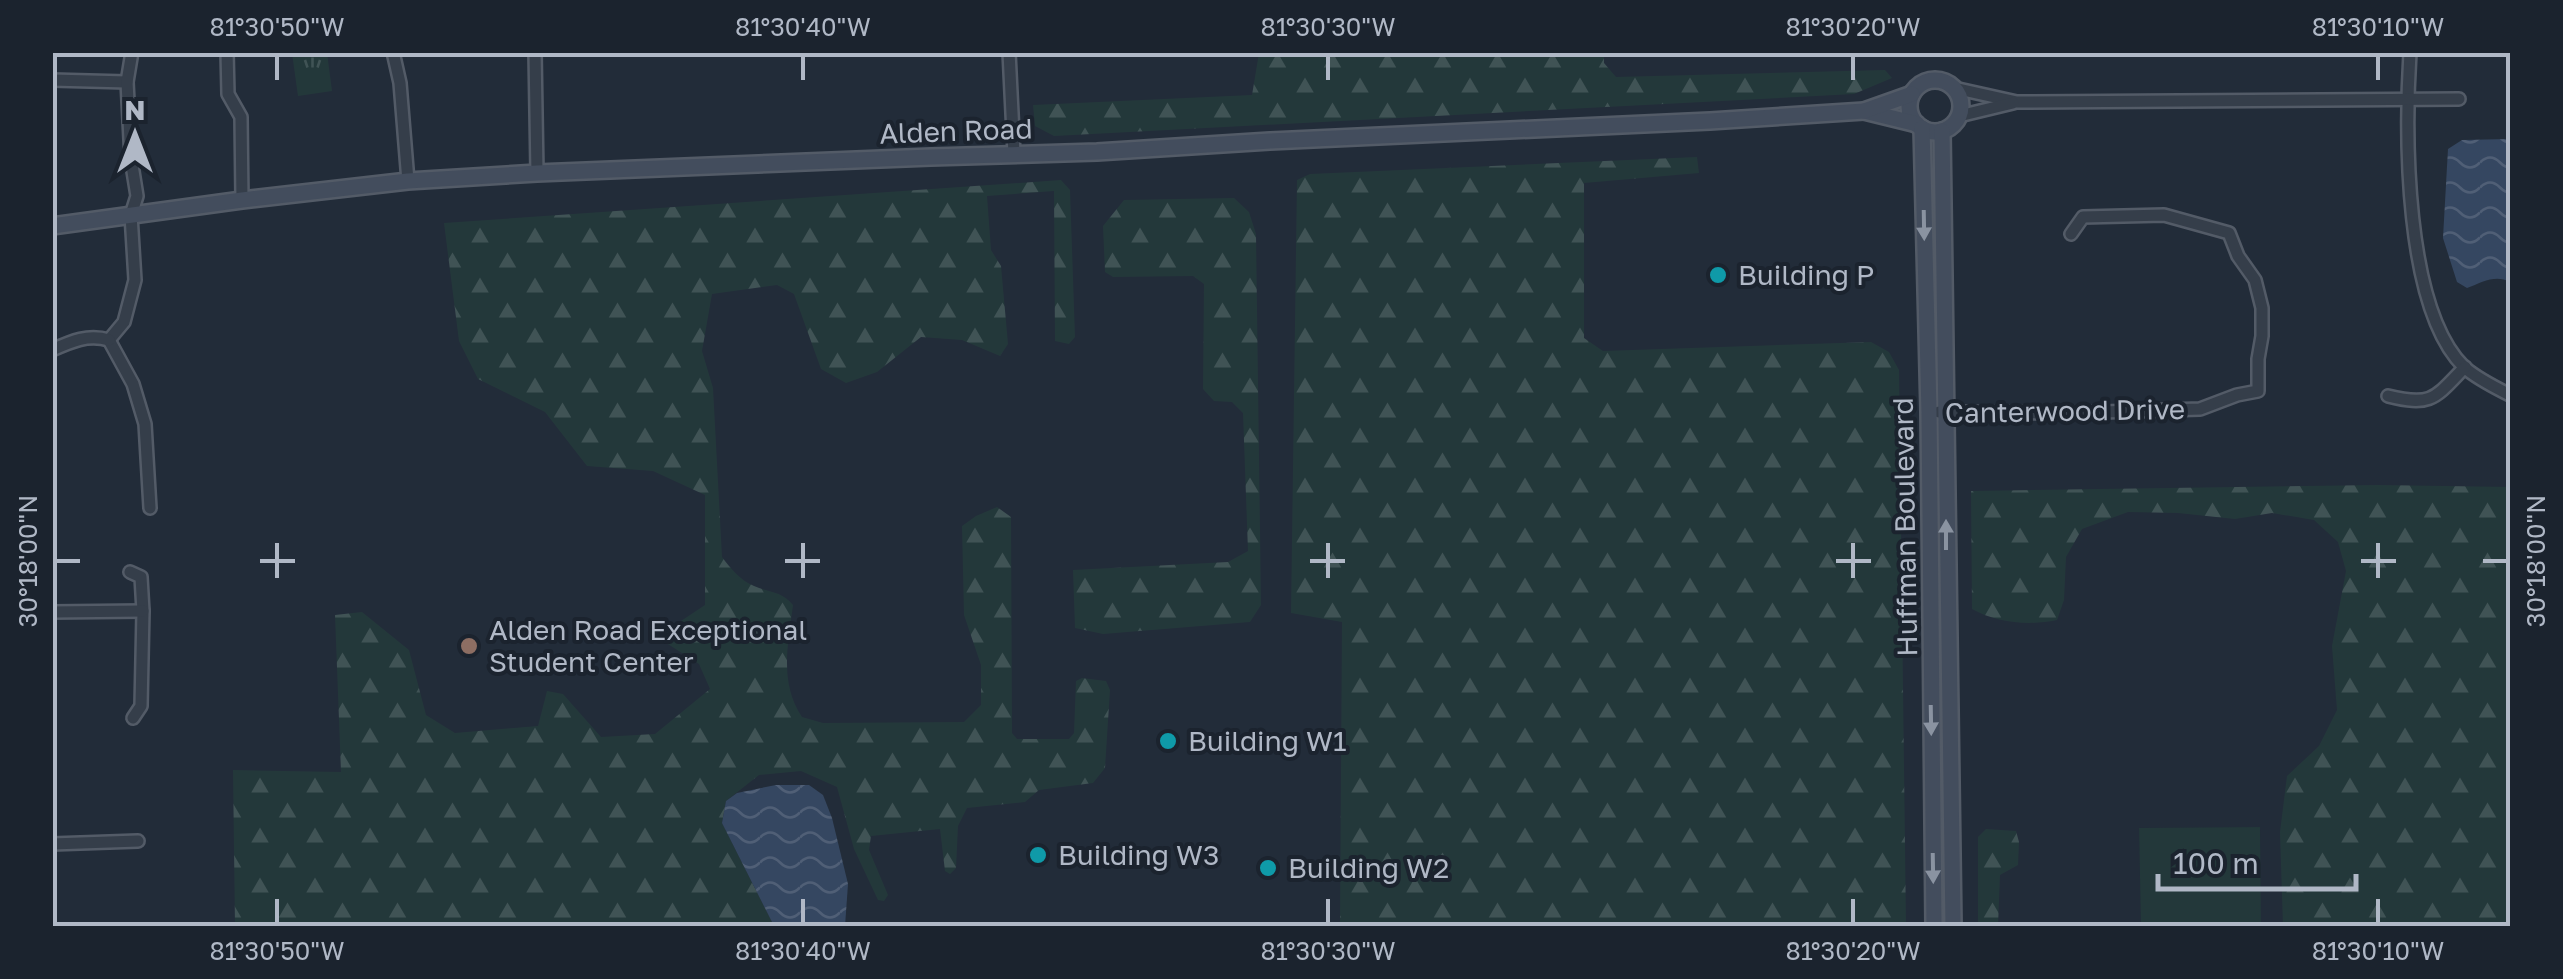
<svg xmlns="http://www.w3.org/2000/svg" width="2563" height="979" viewBox="0 0 2563 979" font-family="'Golos Text',sans-serif">
<style>
.green{fill:#23383a}
.forest{fill:url(#forest-firs)}
.park{fill:url(#park-tufts)}
.water{fill:url(#water-waves)}
.lines{fill:none;stroke-linecap:round;stroke-linejoin:round}
.street-casing{stroke:#535b67;stroke-width:16}
.secondary-casing{stroke:#535b67;stroke-width:20}
.street{stroke:#353e4a;stroke-width:11}
.secondary{stroke:#434d5d;stroke-width:15}
.oneway{fill:#8a93a1}
.ticks{fill:none;stroke:#b0b8c6;stroke-width:4}
.culture-dot{fill:#0f9aa8;stroke:#1b232e;stroke-width:4}
.education-dot{fill:#8d6e63;stroke:#1b232e;stroke-width:4}
.labels{text-anchor:middle;stroke-width:8;stroke-linejoin:round;paint-order:stroke}
.street-label{font-size:28px;fill:#b0b8c6;stroke:#1b232e}
.poi-label{font-size:28px;fill:#b0b8c6;stroke:#1b232e;text-anchor:start}
.neatline{fill:none;stroke:#b0b8c6;stroke-width:4}
.ticks-label{font-size:25px;text-anchor:middle;fill:#b0b8c6}
</style>
<defs>
<pattern id="forest-firs" width="22" height="20" patternUnits="userSpaceOnUse" patternTransform="scale(2.5)"><rect width="22" height="20" fill="#23383a"/><path d="M5 1l3.5 6h-7zM16 11l3.5 6h-7z" fill="#405355"/></pattern>
<pattern id="park-tufts" width="24" height="20" patternUnits="userSpaceOnUse" patternTransform="scale(2.5)"><rect width="24" height="20" fill="#23383a"/><path d="M3 7l-1-3M5 7V3M7 7l1-3M15 17l-1-3M17 17v-4M19 17l1-3" fill="none" stroke="#405355"/></pattern>
<pattern id="water-waves" width="16" height="10" patternUnits="userSpaceOnUse" patternTransform="scale(2.5)"><rect width="16" height="10" fill="#354761"/><path d="M0 5q4-4 8 0t8 0" fill="none" stroke="#505f76"/></pattern>
</defs>
<rect width="100%" height="100%" fill="#222c39"/>
<path class="green" d="M2260 827 2261 926H2141L2139 828Z"/>
<g class="forest">
<path d="M1259 53 1604 52V63L1616 77 1885 70 1892 78 1854 94 1054 136 1035 126 1033 105 1252 95Z"/>
<path d="M1697 157 1699 173 1584 183V338L1603 351 1871 342 1889 352 1899 370 1906 926H1340L1342 622 1291 613 1297 180 1310 174Z"/>
<path d="M1061 180 1070 190 1075 337 1069 344 1055 341 1054 191 987 196 991 250 1001 266 1008 344 1000 356 962 340 921 337 877 372 846 383 821 369 794 294 777 285 712 294 702 351 713 388 722 557C731 569 740 580 754 586 770 593 782 591 793 605 788 645 779 682 802 717L823 723 964 722 981 705V665L964 615 962 526 976 516 997 507 1011 517 1012 733 1017 739H1069L1074 733 1076 681 1082 678 1106 681 1110 690 1105 768 1093 783 1039 790 1025 802 967 808 958 826 956 868 950 874 945 871 940 829 871 836 869 850 888 895 884 901 878 900 854 849 837 787 801 771 759 775 726 801 722 823 774 926H235L233 770 341 772 335 615 362 612 409 650 426 715 455 733 538 726 547 691 563 694 601 737 655 734 710 689 699 664 657 637 705 605V495L653 471 587 466 545 412 478 379 459 341 444 223Z"/>
<path d="M1234 198 1249 212 1256 234 1261 605 1250 622 1103 634 1075 628 1073 570 1228 562 1248 551 1243 413 1232 402 1214 401 1203 389 1204 284 1193 276 1113 277 1105 272 1103 226 1124 200Z"/>
<path d="M2378 485 2510 487V926H2283L2280 832 2287 776 2319 746 2337 710 2332 646 2346 571 2338 542 2314 520 2272 513 2235 519 2178 513 2128 512 2082 529 2066 557 2064 600 2057 620C2029 626 1997 623 1972 609L1971 491Z"/>
<path d="M1986 829 2016 831 2019 842 2018 865 2000 875 1998 926H1978V837Z"/>
</g>
<path class="park" d="M292 53H327L332 91 298 96Z"/>
<g class="water">
<path d="M2510 139V282C2496 274 2482 282 2467 288L2457 282 2443 238 2448 149 2462 140Z"/>
<path d="M776 785H809L823 795 832 818 848 884 845 926H774L722 823 726 801 737 793Z"/>
</g>
<g class="lines">
<g class="street-casing">
<g id="street">
<path d="M227 52 228 94 241 117 242 200"/>
<path d="M393 52 400 83 408 181"/>
<path d="M535 52 537 173"/>
<path d="M1009 52 1014 154"/>
<path d="M2410 52C2405 133 2404 308 2464 367 2476 378 2496 388 2510 395"/>
<path d="M52 80 127 82"/>
<path d="M1954 88 2017 102 2459 99"/>
<path d="M1959 116 2013 103"/>
<path d="M109 340 124 322 135 280 131 215 137 196 131 159 127 82 132 52"/>
<path d="M109 340 133 384 145 424 150 508"/>
<path d="M52 350C72 341 88 334 109 340"/>
<path d="M2388 396C2432 407 2435 398 2465 367"/>
<path d="M1939 412 2071 413 2200 409 2237 395 2258 391V359L2262 336V308L2255 280 2238 256 2229 233 2164 215 2083 217 2071 234"/>
<path d="M130 572 141 577 143 611 141 706 133 718"/>
<path d="M52 612 143 611"/>
<path d="M52 844 138 841"/>
</g>
</g>
<g class="secondary-casing">
<g id="secondary">
<circle cx="1935" cy="106" r="26"/>
<path d="M1864 111 1917 124"/>
<path d="M1922 128 1929 412 1934 926"/>
<path d="M1942 131 1953 926"/>
<path d="M52 226 242 200 408 181 537 173 931 157 1097 152 1270 141 1710 121 1864 111 1912 94"/>
</g>
</g>
<use href="#street" class="street"/>
<use href="#secondary" class="secondary"/>
</g>
<defs><path id="oneway-solid" d="M-6-.8H1V-3.2L6.5 0L1 3.2V.8H-6Z" transform="scale(2.5)"/></defs>
<g class="oneway">
<use href="#oneway-solid" transform="translate(1924 225) rotate(89)"/>
<use href="#oneway-solid" transform="translate(1946 535) rotate(-90)"/>
<use href="#oneway-solid" transform="translate(1931 720) rotate(89)"/>
<use href="#oneway-solid" transform="translate(1933 868) rotate(89)"/>
</g>
<path class="ticks" d="M277 55V80M803 55V80M1328 55V80M1853 55V80M2378 55V80M277 543V578M803 543V578M1328 543V578M1853 543V578M2378 543V578M55 561H80M260 561H295M785 561H820M1310 561H1345M1836 561H1871M2361 561H2396M2483 561H2508M277 899V924M803 899V924M1328 899V924M1853 899V924M2378 899V924"/>
<g class="culture-dot">
<circle cx="1718" cy="275" r="10"/>
<circle cx="1168" cy="741" r="10"/>
<circle cx="1038" cy="855" r="10"/>
<circle cx="1268" cy="868" r="10"/>
</g>
<circle class="education-dot" cx="469" cy="646" r="10"/>
<g class="labels">
<g class="street-label">
<text transform="translate(956 131) rotate(-2)" y="10">Alden Road</text>
<text transform="translate(2065 411) rotate(-1)" y="10">Canterwood Drive</text>
<text transform="translate(1905 527) rotate(-91)" y="10">Huffman Boulevard</text>
</g>
<g class="poi-label">
<text x="1738" y="285">Building P</text>
<text x="489" y="640">Alden Road Exceptional<tspan x="489" dy="32">Student Center</tspan></text>
<text x="1188" y="751">Building W1</text>
<text x="1058" y="865">Building W3</text>
<text x="1288" y="878">Building W2</text>
</g>
</g>
<rect width="2563" height="979" fill="none" stroke="#1b232e" stroke-width="110"/>
<g transform="translate(135 135)" stroke="#1b232e" stroke-width="8" paint-order="stroke">
<path d="M0-8L18 38L0 25L-18 38Z" fill="#b0b8c6"/>
<text y="-15" font-size="28" font-weight="bold" text-anchor="middle" fill="#b0b8c6">N</text>
</g>
<path d="M2158 874v15h198v-15" fill="none" stroke="#b0b8c6" stroke-width="5"/>
<text x="2173" y="874" font-size="30" fill="#b0b8c6" stroke="#1b232e" stroke-width="8" paint-order="stroke">100 m</text>
<rect x="55" y="55" width="2453" height="869" class="neatline"/>
<g class="ticks-label">
<text x="277" y="36">81°30'50"W</text>
<text x="803" y="36">81°30'40"W</text>
<text x="1328" y="36">81°30'30"W</text>
<text x="1853" y="36">81°30'20"W</text>
<text x="2378" y="36">81°30'10"W</text>
<text transform="translate(28 561) rotate(-90)" y="9">30°18'00"N</text>
<text transform="translate(2536 561) rotate(-90)" y="9">30°18'00"N</text>
<text x="277" y="960">81°30'50"W</text>
<text x="803" y="960">81°30'40"W</text>
<text x="1328" y="960">81°30'30"W</text>
<text x="1853" y="960">81°30'20"W</text>
<text x="2378" y="960">81°30'10"W</text>
</g>
</svg>
